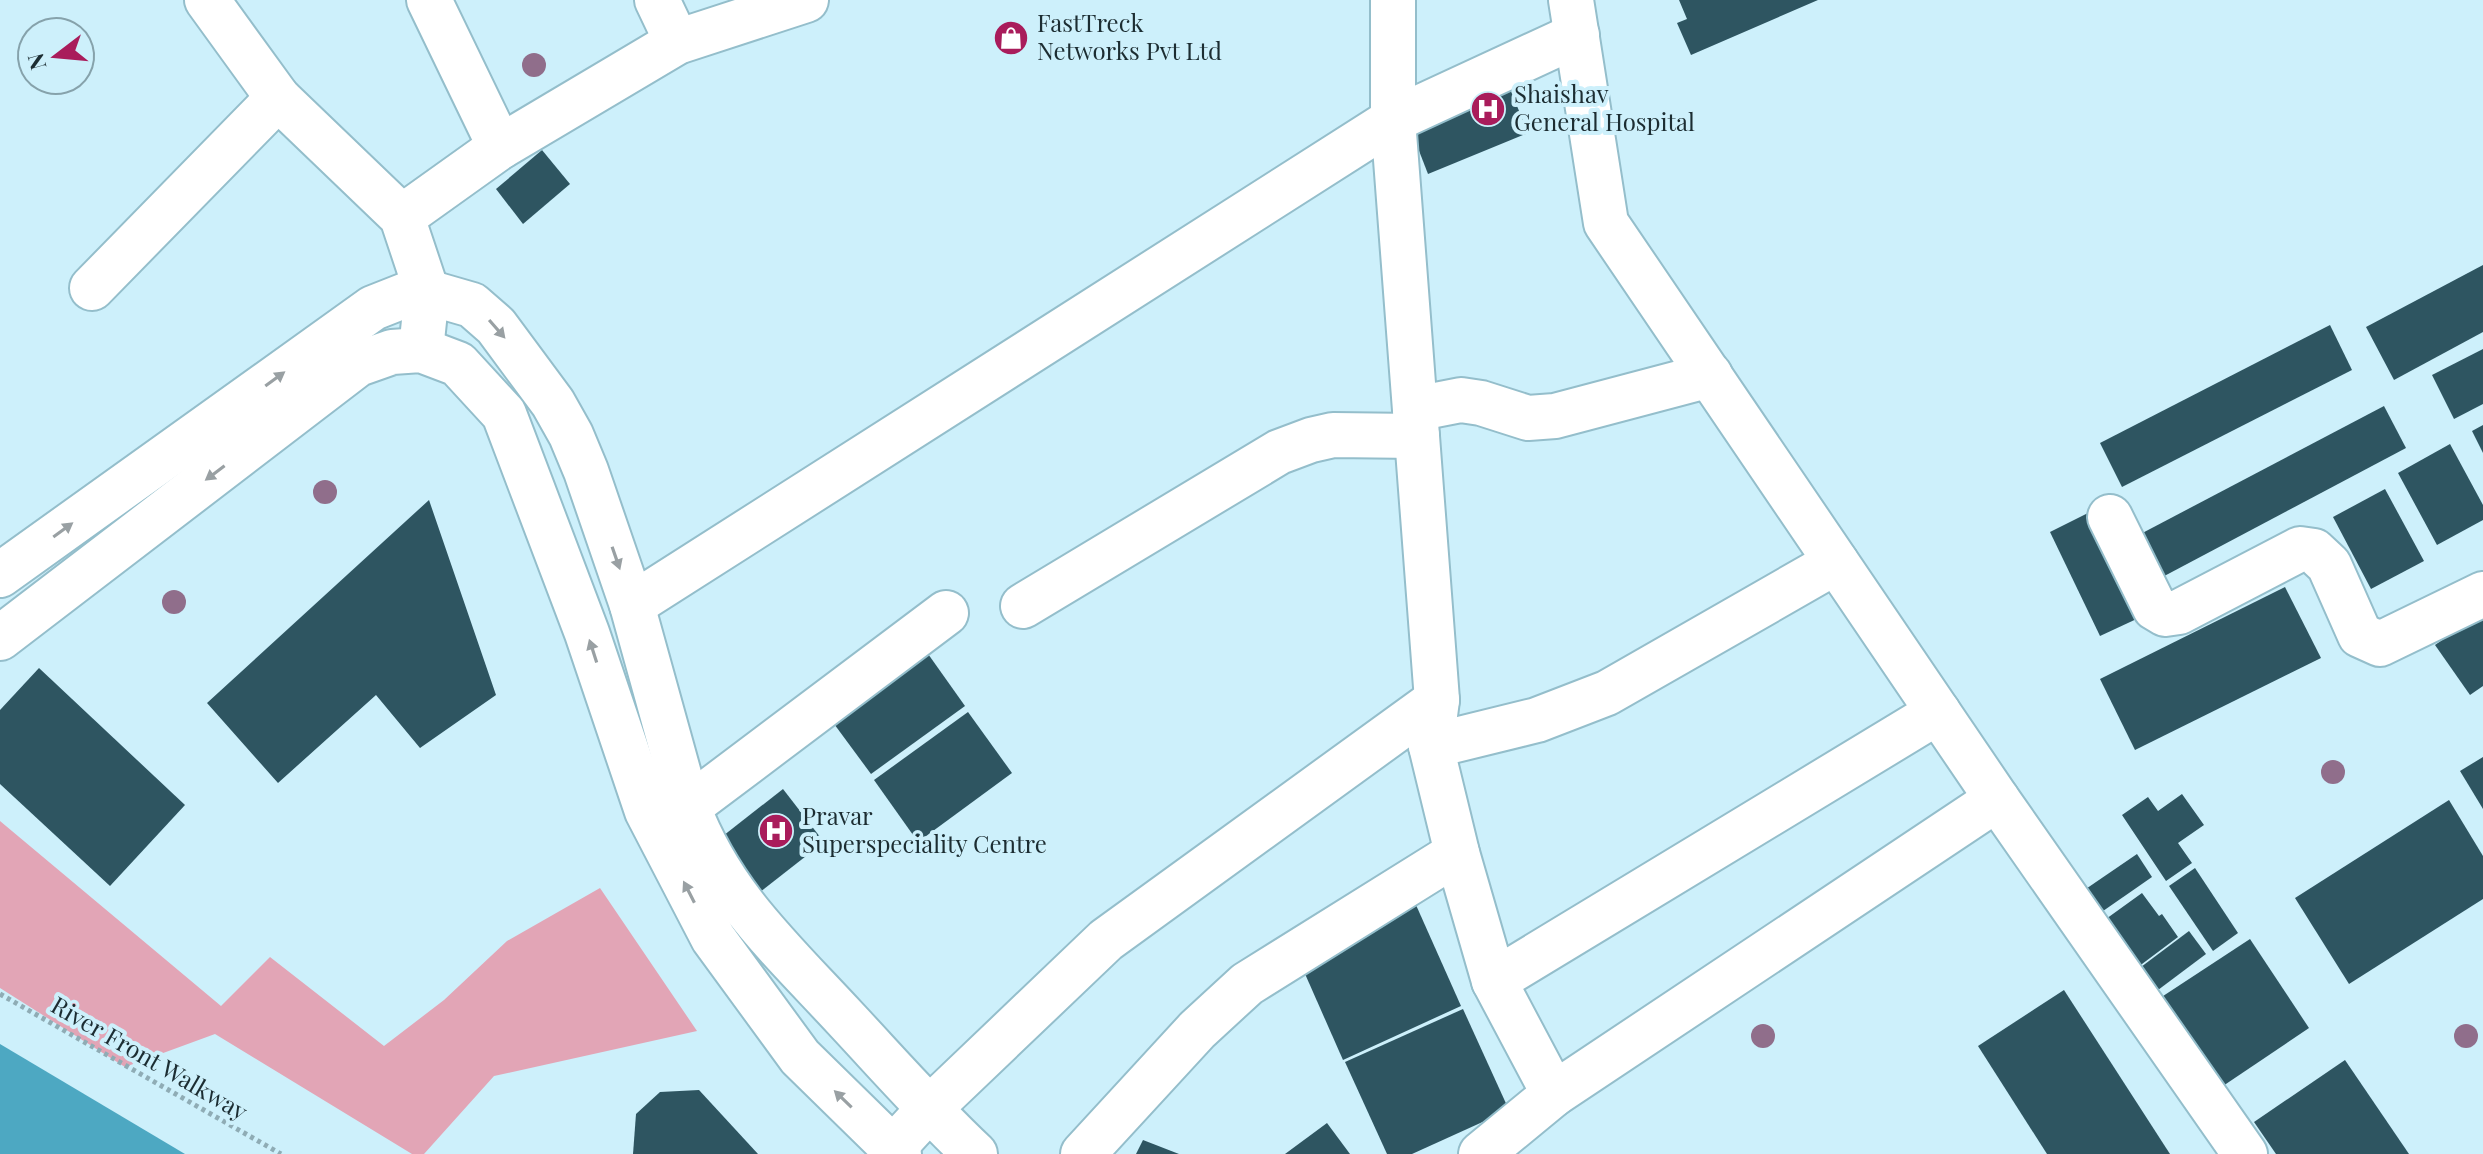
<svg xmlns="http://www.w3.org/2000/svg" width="2483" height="1154" viewBox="0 0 2483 1154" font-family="'Playfair Display',serif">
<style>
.green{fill:#e2a5b6}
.water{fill:#4da8c2}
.building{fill:#2e5561}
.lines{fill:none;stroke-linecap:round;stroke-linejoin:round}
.minor-casing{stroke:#94becb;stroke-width:48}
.tertiary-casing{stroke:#94becb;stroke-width:48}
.path{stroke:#8facb5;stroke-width:5;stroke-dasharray:4 4;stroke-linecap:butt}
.minor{stroke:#fff;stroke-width:44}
.tertiary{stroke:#fff;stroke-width:44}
.tree{fill:#906e8b}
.oneway{fill:#99a0a3}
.labels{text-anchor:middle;stroke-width:8;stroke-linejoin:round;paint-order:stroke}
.poi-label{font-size:24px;fill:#1c2d32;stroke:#cdf0fb;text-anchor:start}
.street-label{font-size:24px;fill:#1c2d32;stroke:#cdf0fb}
</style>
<rect width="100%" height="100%" fill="#cdf0fb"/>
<path class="green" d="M0 821 221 1006 270 957 384 1046 444 1000 507 941 600 888 697 1031 494 1076 424 1154H412L215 1034 125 1067 0 988Z"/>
<path class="water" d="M0 1044 185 1154H0Z"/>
<g class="building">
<path d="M1679 0H1818L1691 55 1677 23 1687 19Z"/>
<path d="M1508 84 1528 133 1428 174 1409 125Z"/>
<path d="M542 150 570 184 523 224 496 189Z"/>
<path d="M2483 265V332L2394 380 2366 327Z"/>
<path d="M2330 325 2352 370 2122 487 2100 443Z"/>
<path d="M2483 349V404L2454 419 2432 375Z"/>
<path d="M2384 406 2406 448 2153 582 2131 539Z"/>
<path d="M2483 425V453L2472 431Z"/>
<path d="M2450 444 2483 505V520L2437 545 2398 473Z"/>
<path d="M2385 489 2424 561 2371 589 2333 517Z"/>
<path d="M429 500 496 695 420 748 376 695 278 783 207 703Z"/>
<path d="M2092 511 2143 616 2100 636 2050 532Z"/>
<path d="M2285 587 2321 658 2135 750 2100 679Z"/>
<path d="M2480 614 2483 619V686L2470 695 2435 645Z"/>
<path d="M921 644 965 706 871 774 826 713Z"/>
<path d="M39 668 185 805 110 886 0 784V710Z"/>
<path d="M968 712 1012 773 918 842 874 780Z"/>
<path d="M2483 757V809L2460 771Z"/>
<path d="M783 789 824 842 755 896 714 843Z"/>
<path d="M2182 794 2204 825 2178 843 2192 863 2166 881 2122 815 2148 797 2158 811Z"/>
<path d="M2449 800 2483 856V899L2349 984 2295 898Z"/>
<path d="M2137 854 2152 877 2093 918 2077 895Z"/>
<path d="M2195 868 2238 933 2213 951 2169 886Z"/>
<path d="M2142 893 2159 916 2162 914 2178 937 2126 976 2099 924Z"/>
<path d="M1416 905 1461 1006 1343 1060 1298 958Z"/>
<path d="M2189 931 2206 954 2154 993 2137 970Z"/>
<path d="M2250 939 2309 1028 2217 1090 2157 1000Z"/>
<path d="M2064 990 2170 1154H2047L1978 1046Z"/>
<path d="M1463 1009 1509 1110 1412 1154H1387L1345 1062Z"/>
<path d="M2345 1060 2409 1154H2276L2254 1122Z"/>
<path d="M699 1090 758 1154H633L636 1114 660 1092Z"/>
<path d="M1327 1123 1350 1154H1285Z"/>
<path d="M1143 1140 1179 1154H1136Z"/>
</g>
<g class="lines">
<g class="minor-casing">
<g id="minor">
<path d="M207 0 278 98 402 217 427 292 421 350"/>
<path d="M429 0 500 147"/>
<path d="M657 0 677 42"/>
<path d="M1393 0V120L1437 700 1431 746 1457 853 1494 981 1554 1094"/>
<path d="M1571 0 1606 223 1997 799 2245 1154"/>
<path d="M402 217 500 147 677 42 806 0"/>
<path d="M92 288 278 98"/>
<path d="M1415 409 1461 400 1481 403 1528 418 1555 416 1710 375"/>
<path d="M2110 517 2155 608 2165 614 2179 612 2300 549 2314 551 2329 565 2360 635 2380 644 2483 594"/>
<path d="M632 605 1393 120 1577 35"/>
<path d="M1023 606 1279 452 1311 440 1333 435 1417 436"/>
<path d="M1431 746 1537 720 1607 693 1836 562"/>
<path d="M688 807 946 613"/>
<path d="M1494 981 1938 712"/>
<path d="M893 1148 929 1109 1106 940 1437 700"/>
<path d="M1083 1154 1197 1030 1247 984 1457 853"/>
<path d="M1481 1154 1554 1094 1997 799"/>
</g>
</g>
<g class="tertiary-casing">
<g id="tertiary">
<path d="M0 575 373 308 411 293 427 292 472 305 496 326 553 403 571 435 586 471 632 605 688 807C721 895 781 949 844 1017 887 1063 929 1111 975 1154"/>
<path d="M0 638 358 364 392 352 421 350 458 364 504 414 587 633 647 811 713 938 800 1057 899 1154"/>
</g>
</g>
<path class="path" d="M0 994 281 1154"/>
<use href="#minor" class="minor"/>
<use href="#tertiary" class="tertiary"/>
</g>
<g class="tree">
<circle cx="534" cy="65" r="12"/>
<circle cx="325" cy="492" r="12"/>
<circle cx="174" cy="602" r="12"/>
<circle cx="2333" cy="772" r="12"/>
<circle cx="1763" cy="1036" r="12"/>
<circle cx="2466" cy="1036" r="12"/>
</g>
<defs><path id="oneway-solid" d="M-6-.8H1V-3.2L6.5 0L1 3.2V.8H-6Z" transform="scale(2)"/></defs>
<g class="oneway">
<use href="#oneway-solid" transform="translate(497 329) rotate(49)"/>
<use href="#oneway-solid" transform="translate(275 379) rotate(-36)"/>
<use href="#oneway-solid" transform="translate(215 473) rotate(143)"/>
<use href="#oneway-solid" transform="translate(63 530) rotate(-36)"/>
<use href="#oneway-solid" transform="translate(616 558) rotate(71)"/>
<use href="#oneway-solid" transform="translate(593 651) rotate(-108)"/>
<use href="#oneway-solid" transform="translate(689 892) rotate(-117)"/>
<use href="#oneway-solid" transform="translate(843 1099) rotate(-136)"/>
</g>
<defs>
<g id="shop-disc" transform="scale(1.8)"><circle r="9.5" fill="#a91c5b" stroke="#cdf0fb"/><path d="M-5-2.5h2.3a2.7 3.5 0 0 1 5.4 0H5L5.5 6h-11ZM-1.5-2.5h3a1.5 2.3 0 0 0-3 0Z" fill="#fff"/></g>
<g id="hospital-disc" transform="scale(1.8)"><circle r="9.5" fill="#a91c5b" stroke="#cdf0fb"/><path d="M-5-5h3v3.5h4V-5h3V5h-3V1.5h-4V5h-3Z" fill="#fff"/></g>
</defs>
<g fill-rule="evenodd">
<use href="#shop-disc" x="1011" y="38"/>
<use href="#hospital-disc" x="1488" y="109"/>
<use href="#hospital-disc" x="776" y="831"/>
</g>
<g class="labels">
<g class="poi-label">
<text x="1037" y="32">FastTreck<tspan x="1037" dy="28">Networks Pvt Ltd</tspan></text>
<text x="1514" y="103">Shaishav<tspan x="1514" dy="28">General Hospital</tspan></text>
<text x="802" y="825">Pravar<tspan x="802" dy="28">Superspeciality Centre</tspan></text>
</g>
<g class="street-label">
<text transform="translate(149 1059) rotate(30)" y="8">River Front Walkway</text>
</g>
</g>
<g transform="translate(56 56) rotate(254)"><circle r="38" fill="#cdf0fb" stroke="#86a2ab" stroke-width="2"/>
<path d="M0-6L14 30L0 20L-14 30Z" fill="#a91c5b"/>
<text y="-12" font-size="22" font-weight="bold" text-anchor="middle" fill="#1c2d32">N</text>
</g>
</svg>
